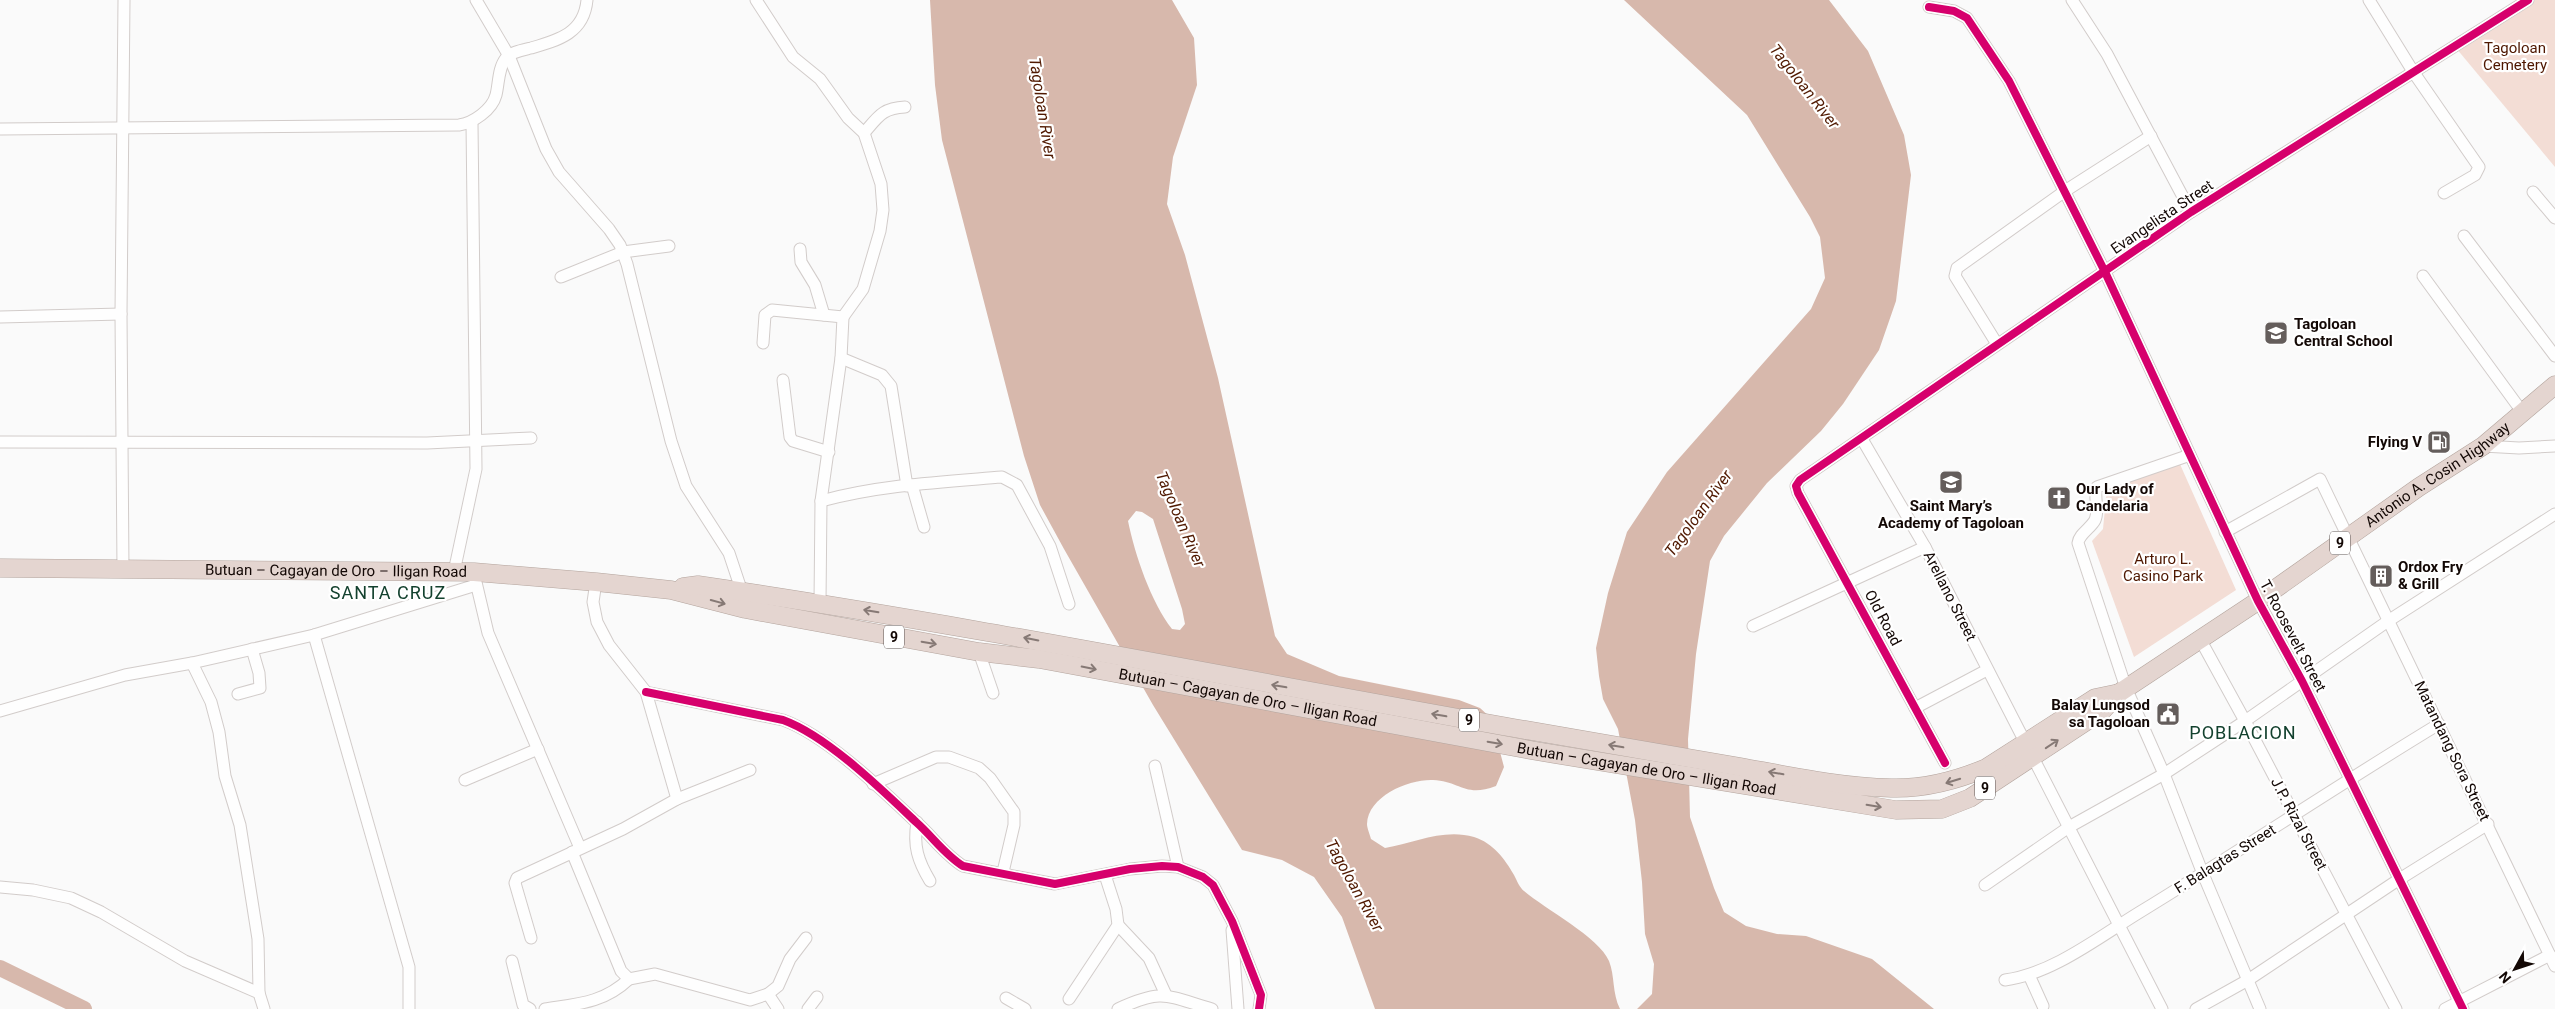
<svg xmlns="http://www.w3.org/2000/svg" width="2555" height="1009" viewBox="0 0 2555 1009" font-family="Roboto,sans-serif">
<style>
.green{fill:#f3ddd5}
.water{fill:#d7b8ac;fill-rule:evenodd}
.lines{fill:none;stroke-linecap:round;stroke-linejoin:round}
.river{stroke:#d7b8ac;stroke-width:16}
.minor-casing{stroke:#d2ccca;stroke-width:13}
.highway-casing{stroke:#b3a49d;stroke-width:19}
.minor{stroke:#fefefe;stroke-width:11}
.highway{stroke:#e4d5d0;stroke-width:18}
.cycleway-casing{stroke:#fff;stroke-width:11}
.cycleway{stroke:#d6006c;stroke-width:8}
.oneway{stroke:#867975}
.labels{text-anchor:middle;stroke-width:4.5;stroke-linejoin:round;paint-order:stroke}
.shield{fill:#fff;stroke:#5a5250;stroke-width:1}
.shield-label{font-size:14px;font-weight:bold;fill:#130805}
.park-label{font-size:15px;fill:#4e1700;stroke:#fff}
.street-label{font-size:15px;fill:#130805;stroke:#fff}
.poi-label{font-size:15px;font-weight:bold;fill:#130805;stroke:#fff;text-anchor:start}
.water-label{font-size:16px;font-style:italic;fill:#511a02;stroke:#fff}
.quarter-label{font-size:18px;letter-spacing:1px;fill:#13412e;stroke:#fff}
</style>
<rect width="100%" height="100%" fill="#fafafa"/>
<g class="green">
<path d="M2530 0H2555V167L2456 48Z"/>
<path d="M2179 462 2236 590 2134 657 2092 541 2103 529 2107 489Z"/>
</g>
<g class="water">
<path d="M930 0H1172L1194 38 1197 85 1173 157 1167 204 1185 255 1218 378 1275 636 1287 654 1339 676 1459 700 1480 708 1491 718 1504 767 1496 786C1465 798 1460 781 1433 780 1409 779 1368 796 1367 824 1367 828 1370 835 1371 839L1385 848C1414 843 1444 828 1474 837 1493 843 1505 859 1514 875 1517 881 1520 888 1524 891 1545 909 1599 937 1609 961 1615 976 1612 993 1620 1009H1375L1342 917 1314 877 1282 860 1242 850 1153 705 1064 549 1040 505 1024 456 942 140 935 85ZM1136 511 1142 512 1153 519 1182 609 1185 624 1180 630 1172 629C1151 602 1135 555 1128 521Z"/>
<path d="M1624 0H1829L1868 51 1904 135 1911 175 1896 301 1879 350 1843 404 1821 431 1767 483 1724 536 1710 561 1696 654 1688 739 1690 817 1714 888 1724 912 1746 926 1777 934 1806 936 1872 959 1934 1009H1637L1652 994 1654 964 1645 934 1642 882 1635 820 1618 729 1603 699 1599 676 1596 648 1608 593 1627 532 1667 472 1811 309 1825 278 1820 237 1810 217 1747 115Z"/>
</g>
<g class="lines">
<path class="river" d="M0 968 84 1009"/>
<g class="minor-casing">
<g id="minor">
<path d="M476 0 509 56 546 149 559 172 609 229 620 245 627 264 671 441 686 486 729 553 742 592"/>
<path d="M756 0 793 57 820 79 848 118 864 133 881 184 883 210 880 231 863 289 843 317"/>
<path d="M2072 0 2107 54 2191 212"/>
<path d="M2369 0 2414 73 2479 167 2475 175 2444 193"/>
<path d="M1929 7 1954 11 1967 18 2009 81 2105 272 2258 601 2302 681 2463 1009"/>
<path d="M0 129 459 125C473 123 492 110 496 95 499 83 498 68 506 58 511 52 523 50 531 48 559 40 584 33 587 0"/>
<path d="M864 133C878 117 882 108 905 107"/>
<path d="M2533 192 2555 218"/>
<path d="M2464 236 2555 356"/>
<path d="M800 249 801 262 815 285 824 315"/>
<path d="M2423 276 2523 413"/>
<path d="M561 277 623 252 669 246"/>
<path d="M0 317 121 314"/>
<path d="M763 343 765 315 772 310 843 317 841 358 821 501 820 603"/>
<path d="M1997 344 1955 276 1957 268 2065 191 2151 136"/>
<path d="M841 358 882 375 891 386 907 486"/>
<path d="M783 380 790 437 793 441 829 452"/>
<path d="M1862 439 1925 547 2162 1009"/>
<path d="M0 442 427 443 531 438"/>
<path d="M2483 446 2519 448 2555 446"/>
<path d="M2190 455 2097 487C2093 497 2100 509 2095 520 2091 528 2079 534 2078 543L2126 688 2164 774 2203 874 2260 1009"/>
<path d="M912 485 924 527"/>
<path d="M821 501C880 485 941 482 1002 477L1017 485 1050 546 1069 604"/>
<path d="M2225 532 2320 479 2555 966"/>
<path d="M123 570 121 314 124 0"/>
<path d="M454 572 476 469 472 123"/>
<path d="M475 578 488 633 580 848"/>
<path d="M596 582 593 602 597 622 609 645 646 692 677 799"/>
<path d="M1753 626 1925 547"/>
<path d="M314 635 409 967V1009"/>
<path d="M2200 639 2245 721 2396 1009"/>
<path d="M979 652 993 693"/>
<path d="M192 663 211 702 219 732 225 776 240 825 258 939 259 993"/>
<path d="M646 692 783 720C827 736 881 789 916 822 932 836 945 855 963 866L1055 884 1130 869 1162 866 1178 867 1203 877 1213 885 1232 921 1261 995 1259 1009"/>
<path d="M238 694 260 688 259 673 252 649"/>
<path d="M1915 708 1987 670"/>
<path d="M0 711 125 675 192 663 314 635 476 585"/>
<path d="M1945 763 1798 493 1796 486 1800 480 2191 212 2528 0"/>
<path d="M1155 766 1178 867"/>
<path d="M465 780 538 749"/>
<path d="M873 784 936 757H949L979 768 990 778 1014 812V825L1003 872"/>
<path d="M917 822C913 846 918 861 930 881"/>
<path d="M572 852 621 971 629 979 655 974 750 1000 768 994 778 986 790 959 806 938"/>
<path d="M1985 885 2069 827 2164 774 2245 721 2388 621 2555 514"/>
<path d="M0 887 33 890 71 898 101 912 185 961 259 993 264 1009"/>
<path d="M1118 925 1149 958 1166 995"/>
<path d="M1232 930 1238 1009"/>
<path d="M531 938 515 883 517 878 623 829 677 799 750 770"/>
<path d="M512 961 523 1005 530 1009"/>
<path d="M2029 975 2043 1006"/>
<path d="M2005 980C2052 974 2099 937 2140 912 2240 851 2338 785 2439 724"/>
<path d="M768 994 778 1009"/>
<path d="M1006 998 1025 1009"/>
<path d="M1069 999 1118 925 1116 909 1105 875"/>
<path d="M545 1009C577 1004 604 1003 629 979"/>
<path d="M808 1009 817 997"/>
<path d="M1118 1009C1163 988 1167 996 1212 1009"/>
<path d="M2196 1009 2248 980 2398 880 2488 824"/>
<path d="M2445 1009 2550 955"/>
</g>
</g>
<g class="highway-casing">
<g id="highway">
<path id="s1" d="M0 568 474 572 596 582 671 590 745 609 979 652 1039 659 1536 751 1896 810 1942 809 1970 798 2102 711 2119 693 2258 601 2419 487 2483 446 2555 385"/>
<path d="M683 587 698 585C971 625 1242 680 1514 728 1590 741 1665 754 1741 767 1790 776 1841 787 1891 788 1925 789 1955 781 1986 768L2095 698 2119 693"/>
</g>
</g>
<use href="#minor" class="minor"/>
<use href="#highway" class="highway"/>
<g class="cycleway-casing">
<g id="cycleway">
<path d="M1929 7 1954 11 1967 18 2009 81 2105 272 2258 601 2302 681 2463 1009"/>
<path d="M646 692 783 720C827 736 881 789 916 822 932 836 945 855 963 866L1055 884 1130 869 1162 866 1178 867 1203 877 1213 885 1232 921 1261 995 1259 1009"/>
<path d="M1945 763 1798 493 1796 486 1800 480 2191 212 2528 0"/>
</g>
</g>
<use href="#cycleway" class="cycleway"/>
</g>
<defs><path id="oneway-shaft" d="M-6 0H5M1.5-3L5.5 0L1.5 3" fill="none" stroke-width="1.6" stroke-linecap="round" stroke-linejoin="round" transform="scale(1.25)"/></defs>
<g class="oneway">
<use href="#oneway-shaft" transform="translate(718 602) rotate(15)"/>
<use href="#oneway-shaft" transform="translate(871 611) rotate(-171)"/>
<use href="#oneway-shaft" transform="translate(1031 639) rotate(-169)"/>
<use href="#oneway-shaft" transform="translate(929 643) rotate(10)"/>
<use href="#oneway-shaft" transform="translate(1089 668) rotate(11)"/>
<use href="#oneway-shaft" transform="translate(1279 686) rotate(-170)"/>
<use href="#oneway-shaft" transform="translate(1439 715) rotate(-170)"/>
<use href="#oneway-shaft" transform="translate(1495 743) rotate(10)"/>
<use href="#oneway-shaft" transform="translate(2052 744) rotate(-34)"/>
<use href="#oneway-shaft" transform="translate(1616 746) rotate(-170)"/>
<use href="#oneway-shaft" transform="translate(1776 773) rotate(-170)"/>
<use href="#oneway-shaft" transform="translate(1953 781) rotate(163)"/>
<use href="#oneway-shaft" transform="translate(1874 806) rotate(9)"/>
</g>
<defs>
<g id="school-square" transform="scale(1.25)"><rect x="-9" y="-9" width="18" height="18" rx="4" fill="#645d5b" stroke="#fff"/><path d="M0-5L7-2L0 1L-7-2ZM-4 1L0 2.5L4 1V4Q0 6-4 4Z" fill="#fff"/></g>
<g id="fuel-square" transform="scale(1.25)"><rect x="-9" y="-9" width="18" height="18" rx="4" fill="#645d5b" stroke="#fff"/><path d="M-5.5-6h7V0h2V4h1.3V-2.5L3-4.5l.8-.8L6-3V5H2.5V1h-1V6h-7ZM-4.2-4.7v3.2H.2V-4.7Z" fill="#fff"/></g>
<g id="church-square" transform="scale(1.25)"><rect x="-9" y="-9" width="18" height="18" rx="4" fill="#645d5b" stroke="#fff"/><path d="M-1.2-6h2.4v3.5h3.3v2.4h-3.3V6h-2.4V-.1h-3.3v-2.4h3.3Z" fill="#fff"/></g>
<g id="building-square" transform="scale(1.25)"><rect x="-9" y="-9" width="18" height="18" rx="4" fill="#645d5b" stroke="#fff"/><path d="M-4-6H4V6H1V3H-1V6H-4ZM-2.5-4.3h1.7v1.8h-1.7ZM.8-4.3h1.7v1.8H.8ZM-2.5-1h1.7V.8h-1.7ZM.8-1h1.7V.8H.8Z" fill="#fff"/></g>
<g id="civic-square" transform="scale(1.25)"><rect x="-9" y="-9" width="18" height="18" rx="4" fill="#645d5b" stroke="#fff"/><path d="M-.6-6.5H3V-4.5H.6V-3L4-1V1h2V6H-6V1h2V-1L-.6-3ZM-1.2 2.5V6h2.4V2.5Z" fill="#fff"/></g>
</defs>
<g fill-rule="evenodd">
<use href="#school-square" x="2276" y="333"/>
<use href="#fuel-square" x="2439" y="442"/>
<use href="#school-square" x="1951" y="482"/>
<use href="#church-square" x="2059" y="498"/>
<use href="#building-square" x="2381" y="576"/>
<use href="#civic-square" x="2168" y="714"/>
</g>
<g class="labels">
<g class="shield">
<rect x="2330" y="531.5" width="20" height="23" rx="4"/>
<rect x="884" y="625.5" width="20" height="23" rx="4"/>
<rect x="1459" y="708.5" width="20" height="23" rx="4"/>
<rect x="1975" y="776.5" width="20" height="23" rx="4"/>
</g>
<g class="shield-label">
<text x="2340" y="548">9</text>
<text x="894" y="642">9</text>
<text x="1469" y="725">9</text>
<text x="1985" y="793">9</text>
</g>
<g class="park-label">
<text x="2515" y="53">Tagoloan<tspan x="2515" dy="17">Cemetery</tspan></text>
<text x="2163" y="564">Arturo L.<tspan x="2163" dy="17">Casino Park</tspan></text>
</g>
<g class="street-label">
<text transform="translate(2162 217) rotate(-34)" y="5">Evangelista Street</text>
<text dy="5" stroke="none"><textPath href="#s1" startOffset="2562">Antonio A. Cosin Highway</textPath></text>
<text dy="5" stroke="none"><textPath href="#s1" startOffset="336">Butuan – Cagayan de Oro – Iligan Road</textPath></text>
<text transform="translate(1950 596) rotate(63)" y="5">Arellano Street</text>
<text transform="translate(1883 618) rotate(62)" y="5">Old Road</text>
<text transform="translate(2293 636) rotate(62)" y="5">T. Roosevelt Street</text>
<text dy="5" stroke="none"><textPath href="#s1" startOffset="1259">Butuan – Cagayan de Oro – Iligan Road</textPath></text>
<text transform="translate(2452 751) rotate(64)" y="5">Matandang Sora Street</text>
<text dy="5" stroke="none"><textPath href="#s1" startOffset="1664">Butuan – Cagayan de Oro – Iligan Road</textPath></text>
<text transform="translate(2299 824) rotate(62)" y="5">J.P. Rizal Street</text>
<text transform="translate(2225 859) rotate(-32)" y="5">F. Balagtas Street</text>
</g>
<g class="poi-label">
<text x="2294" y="329">Tagoloan<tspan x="2294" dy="17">Central School</tspan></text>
<text x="2422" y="447" text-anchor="end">Flying V</text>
<text x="2076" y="494">Our Lady of<tspan x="2076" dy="17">Candelaria</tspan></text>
<text x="1951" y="511" text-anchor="middle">Saint Mary’s<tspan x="1951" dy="17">Academy of Tagoloan</tspan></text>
<text x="2398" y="572">Ordox Fry<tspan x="2398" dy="17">&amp; Grill</tspan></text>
<text x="2150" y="710" text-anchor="end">Balay Lungsod<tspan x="2150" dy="17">sa Tagoloan</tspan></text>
</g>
<g class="water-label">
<text transform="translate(1805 86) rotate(52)" y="6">Tagoloan River</text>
<text transform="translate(1043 108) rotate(81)" y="6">Tagoloan River</text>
<text transform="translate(1698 513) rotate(-54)" y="6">Tagoloan River</text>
<text transform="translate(1181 519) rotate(67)" y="6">Tagoloan River</text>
<text transform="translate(1355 885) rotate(61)" y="6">Tagoloan River</text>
</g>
<g class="quarter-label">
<text x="388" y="599">SANTA CRUZ</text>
<text x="2243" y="739">POBLACION</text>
</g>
</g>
<g transform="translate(2515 969) rotate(230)" stroke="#ffffff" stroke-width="4" paint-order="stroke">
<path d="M0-4L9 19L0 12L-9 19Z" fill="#130805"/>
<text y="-8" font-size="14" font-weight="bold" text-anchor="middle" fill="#130805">N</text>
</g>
</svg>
